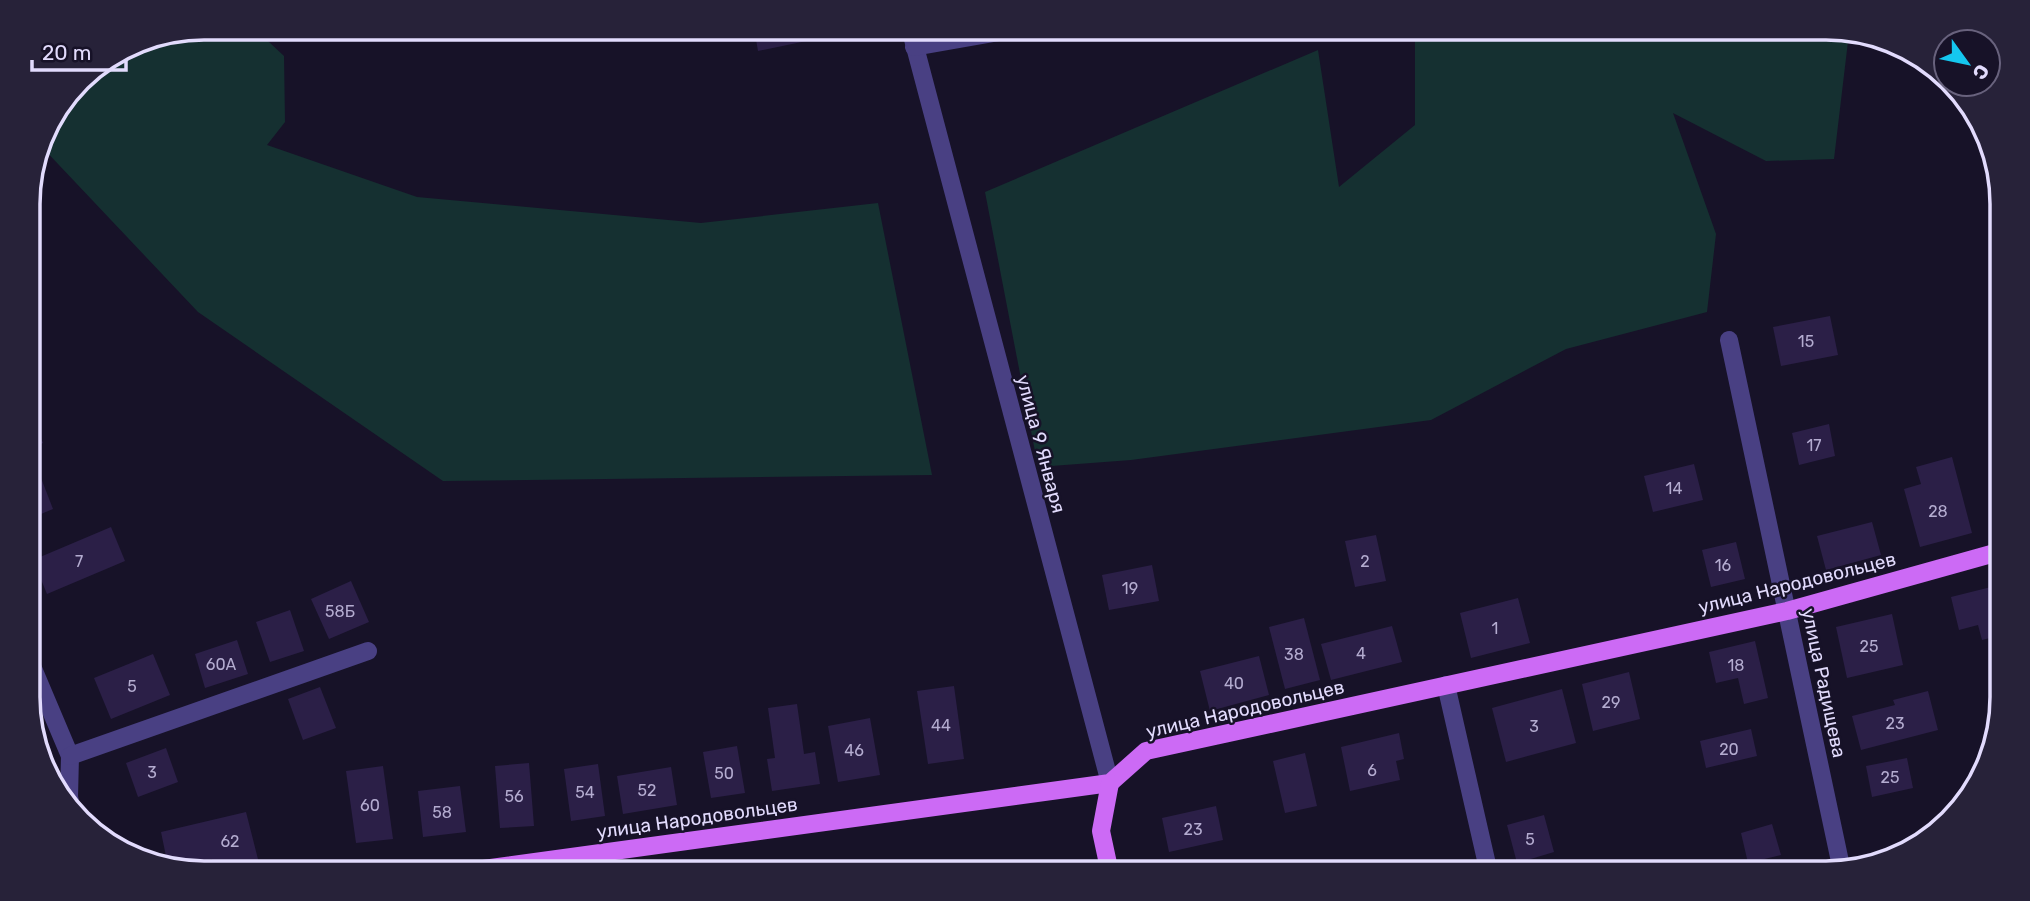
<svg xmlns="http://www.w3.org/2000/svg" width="2030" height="901" font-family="Rubik,sans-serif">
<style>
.green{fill:#153031}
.building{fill:#2b1f47}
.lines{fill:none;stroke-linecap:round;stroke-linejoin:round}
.minor{stroke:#494083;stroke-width:18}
.major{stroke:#cc6af5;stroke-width:18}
.labels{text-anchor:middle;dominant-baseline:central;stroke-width:5;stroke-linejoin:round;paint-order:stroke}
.number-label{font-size:16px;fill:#b4acd0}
.street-label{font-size:19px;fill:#e2dbfd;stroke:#171228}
.rim{fill:none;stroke:#e2dbfd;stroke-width:3.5}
</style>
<rect width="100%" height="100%" fill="#171228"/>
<g class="green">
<path d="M 204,28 L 254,28 L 284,56 L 285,122 L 267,145 L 417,197 L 701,223 L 878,203 L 932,475 L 443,481 L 198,312 L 41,146 L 46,127 L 88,72 L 137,41 Z"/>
<path d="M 1415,28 L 1826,28 L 1849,33 L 1834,159 L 1766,161 L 1673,113 L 1716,234 L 1707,312 L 1566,349 L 1431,420 L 1131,460 L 1038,467 L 985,192 L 1318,50 L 1339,187 L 1415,125 Z"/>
</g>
<g class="building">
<path d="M 754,28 L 813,28 L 816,39 L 758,51 Z"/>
<path d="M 1991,161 L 1992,161 L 2000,181 L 1995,182 Z"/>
<path d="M 1830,316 L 1838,355 L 1781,366 L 1773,327 Z"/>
<path d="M 31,415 L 43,443 L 29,449 L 29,416 Z"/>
<path d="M 1829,424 L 1835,456 L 1799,465 L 1792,433 Z"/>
<path d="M 1952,457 L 1972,533 L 1920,547 L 1904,489 L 1921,484 L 1916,467 Z"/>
<path d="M 1694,464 L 1703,500 L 1653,512 L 1644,476 Z"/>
<path d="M 41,478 L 53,509 L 29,519 L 29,482 Z"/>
<path d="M 1872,522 L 1881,555 L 1826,570 L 1817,536 Z"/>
<path d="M 111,527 L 125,561 L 47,594 L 33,560 Z"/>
<path d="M 1376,535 L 1386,581 L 1355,587 L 1345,541 Z"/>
<path d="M 1736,542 L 1745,579 L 1711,587 L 1702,550 Z"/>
<path d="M 1152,565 L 1159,601 L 1109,610 L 1102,575 Z"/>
<path d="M 351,581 L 369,622 L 329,639 L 311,599 Z"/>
<path d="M 1995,586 L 2002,612 L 2002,635 L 1982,640 L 1978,625 L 1959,630 L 1951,597 Z"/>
<path d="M 1518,598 L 1530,643 L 1471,658 L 1460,613 Z"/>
<path d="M 290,610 L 304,651 L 270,662 L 256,622 Z"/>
<path d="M 1892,614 L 1903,665 L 1847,678 L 1836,627 Z"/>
<path d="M 1304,618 L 1320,680 L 1285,689 L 1269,627 Z"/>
<path d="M 1392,626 L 1402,662 L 1331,680 L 1321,644 Z"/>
<path d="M 237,640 L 248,674 L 205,688 L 195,654 Z"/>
<path d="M 1755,641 L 1768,698 L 1744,704 L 1738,678 L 1716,683 L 1709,652 Z"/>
<path d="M 153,654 L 170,695 L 111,719 L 94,678 Z"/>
<path d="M 1259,656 L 1269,695 L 1210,711 L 1200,671 Z"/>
<path d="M 1629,672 L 1640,719 L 1593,731 L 1582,684 Z"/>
<path d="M 954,686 L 964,759 L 928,764 L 917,691 Z"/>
<path d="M 320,687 L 336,728 L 303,740 L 288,699 Z"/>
<path d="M 1562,689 L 1576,743 L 1506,762 L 1492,708 Z"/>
<path d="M 1928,691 L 1938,730 L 1861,750 L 1852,716 L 1895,705 L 1893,700 Z"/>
<path d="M 797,704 L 804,754 L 815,752 L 820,784 L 772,791 L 767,759 L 775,758 L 768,708 Z"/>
<path d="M 870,718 L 880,775 L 838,782 L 828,726 Z"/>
<path d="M 1751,729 L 1757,756 L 1706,768 L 1700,741 Z"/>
<path d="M 1399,733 L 1404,759 L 1396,761 L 1400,780 L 1350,791 L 1341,747 Z"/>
<path d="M 737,746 L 745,793 L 711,798 L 703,752 Z"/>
<path d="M 166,748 L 178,782 L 138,797 L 126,763 Z"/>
<path d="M 1305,753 L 1317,806 L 1285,813 L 1273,761 Z"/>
<path d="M 1907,758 L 1913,788 L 1872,797 L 1866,766 Z"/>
<path d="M 529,763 L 534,826 L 500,828 L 495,766 Z"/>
<path d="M 598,764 L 605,816 L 571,821 L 564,769 Z"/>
<path d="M 383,766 L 393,839 L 356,843 L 346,771 Z"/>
<path d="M 671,767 L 677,805 L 623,814 L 617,776 Z"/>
<path d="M 460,786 L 466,832 L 423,837 L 418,791 Z"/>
<path d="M 1216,806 L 1223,840 L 1169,852 L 1162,818 Z"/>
<path d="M 246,812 L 260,867 L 236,873 L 215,873 L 212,859 L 176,867 L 168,866 L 161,832 Z"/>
<path d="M 1544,815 L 1554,852 L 1517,863 L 1507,825 Z"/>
<path d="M 1772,824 L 1781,855 L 1748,863 L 1741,833 Z"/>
<path d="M 1557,862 L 1560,873 L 1522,873 L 1522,872 Z"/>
</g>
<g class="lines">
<g class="minor">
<path d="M 910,28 L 1110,783"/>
<path d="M 914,47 L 1021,28"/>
<path d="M 1729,340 L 1842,871"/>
<path d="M 29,659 L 70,756 L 69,797 L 72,810"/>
<path d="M 1446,685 L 1489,873"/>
<path d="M 70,756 L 368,651"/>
</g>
<g class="major">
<path d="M 454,873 L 1110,783 L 1146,751 L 1787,611 L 2002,551"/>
<path d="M 1110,873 L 1101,831 L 1110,783"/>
</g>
</g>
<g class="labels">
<g class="number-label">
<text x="1806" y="341">15</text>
<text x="1814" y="445">17</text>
<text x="1674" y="488">14</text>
<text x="1938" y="511">28</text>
<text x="79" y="561">7</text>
<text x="1365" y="561">2</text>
<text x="1723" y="565">16</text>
<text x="1130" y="588">19</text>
<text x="340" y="611">58Б</text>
<text x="1495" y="628">1</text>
<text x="1869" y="646">25</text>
<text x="1361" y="653">4</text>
<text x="1294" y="654">38</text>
<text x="221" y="664">60А</text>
<text x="1736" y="665">18</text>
<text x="1234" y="683">40</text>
<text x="132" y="686">5</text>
<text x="1611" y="702">29</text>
<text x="1895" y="723">23</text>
<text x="941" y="725">44</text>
<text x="1534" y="726">3</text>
<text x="1729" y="749">20</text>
<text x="854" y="750">46</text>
<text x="1372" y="770">6</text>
<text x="152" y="772">3</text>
<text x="724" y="773">50</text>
<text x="1890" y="777">25</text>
<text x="647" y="790">52</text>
<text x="585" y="792">54</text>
<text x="514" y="796">56</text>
<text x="370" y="805">60</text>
<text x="442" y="812">58</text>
<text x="1193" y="829">23</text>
<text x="1530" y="839">5</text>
<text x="230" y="841">62</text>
</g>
<g class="street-label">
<text transform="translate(1041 444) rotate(75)">улица 9 Января</text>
<text transform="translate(1797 583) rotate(-14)">улица Народовольцев</text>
<text transform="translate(1824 683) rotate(78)">улица Радищева</text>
<text transform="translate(1245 709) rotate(-13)">улица Народовольцев</text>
<text transform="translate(697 818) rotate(-8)">улица Народовольцев</text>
</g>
</g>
<path d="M0 0H2030V901H0ZM204 40H1826A164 164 0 0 1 1990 204V697A164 164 0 0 1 1826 861H204A164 164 0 0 1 40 697V204A164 164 0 0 1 204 40Z" fill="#272239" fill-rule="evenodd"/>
<path class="rim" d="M204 40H1826A164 164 0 0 1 1990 204V697A164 164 0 0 1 1826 861H204A164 164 0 0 1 40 697V204A164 164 0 0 1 204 40Z"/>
<g transform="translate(1967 63) rotate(123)"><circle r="33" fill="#171228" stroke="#68627d" stroke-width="2"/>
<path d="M0-5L12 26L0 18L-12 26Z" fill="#15c7ef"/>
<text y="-10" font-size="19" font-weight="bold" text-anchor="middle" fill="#e2dbfd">С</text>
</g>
<path d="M32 60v10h94v-10" fill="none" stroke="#e2dbfd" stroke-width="3.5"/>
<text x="42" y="60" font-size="21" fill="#e2dbfd" stroke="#171228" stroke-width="5" paint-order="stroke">20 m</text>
</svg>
